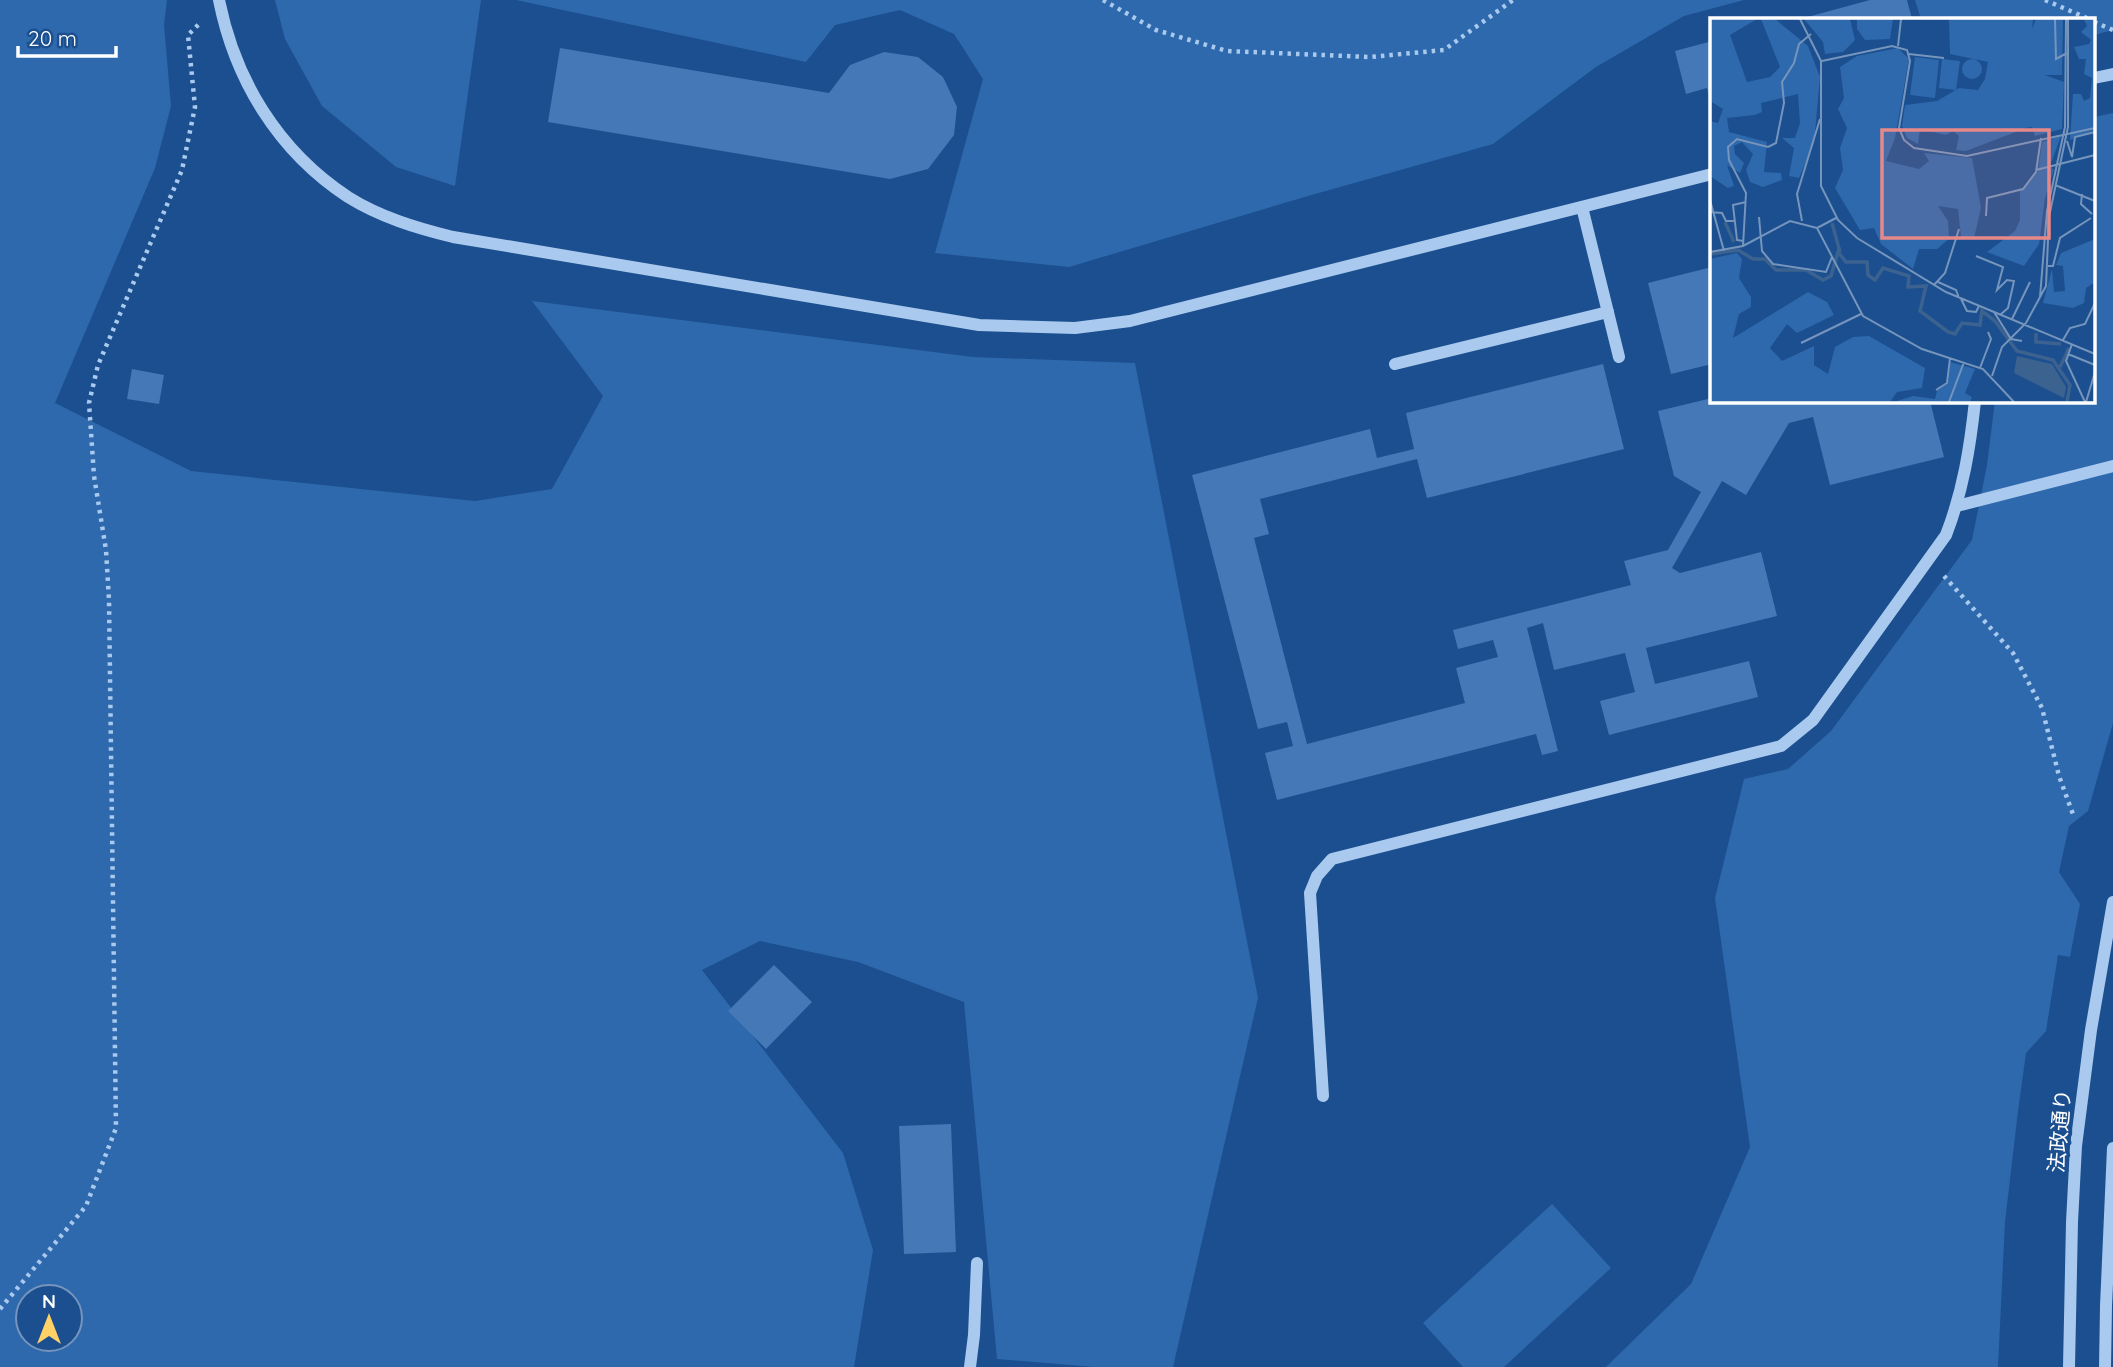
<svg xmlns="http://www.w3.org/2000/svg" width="2113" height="1367" font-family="Quicksand,'Noto Sans JP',sans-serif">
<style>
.green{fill:#2e69ad;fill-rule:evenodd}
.building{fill:#4478b7}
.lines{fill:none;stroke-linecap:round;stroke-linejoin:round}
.path{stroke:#a9c9ee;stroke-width:4.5;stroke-dasharray:3.5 5;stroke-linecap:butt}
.minor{stroke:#a9c9ee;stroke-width:12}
.labels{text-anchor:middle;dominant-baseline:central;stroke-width:7;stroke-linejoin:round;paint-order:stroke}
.street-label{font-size:21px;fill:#fff;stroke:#1b4f8f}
.inset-river{fill:none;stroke:#3c6290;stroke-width:3.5}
.inset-road{fill:none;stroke:#7695bc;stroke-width:2}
.view{fill:#e88989;fill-opacity:0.15;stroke:#e88989;stroke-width:3.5}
.inset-edge{fill:none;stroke:#fff;stroke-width:3.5}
</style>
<rect width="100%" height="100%" fill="#1b4f8f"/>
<g class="green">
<path d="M 0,0 L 167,0 L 164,25 L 171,106 L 155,168 L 55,403 L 191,471 L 475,501 L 552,489 L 603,396 L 532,301 L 973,357 L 1135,363 L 1258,998 L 1173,1367 L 1094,1367 L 997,1359 L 964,1002 L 858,962 L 760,941 L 702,970 L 843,1153 L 873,1250 L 854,1367 L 0,1367 ZM 28,1297 L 70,1297 L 70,1339 L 28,1339 Z"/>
<path d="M 275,0 L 481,0 L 455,186 L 396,167 L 322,106 L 285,39 Z"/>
<path d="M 516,0 L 1744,0 L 1684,16 L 1596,67 L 1493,144 L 1308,196 L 1069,267 L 935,253 L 983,79 L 954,34 L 900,10 L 835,25 L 806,62 Z"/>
<path d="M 1915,0 L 2113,0 L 2113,30 L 2094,35 L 2094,19 L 1921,19 Z"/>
<path d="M 2113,113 L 2113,723 L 2088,811 L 2069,826 L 2059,872 L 2080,904 L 2070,957 L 2058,955 L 2046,1031 L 2026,1053 L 2018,1111 L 2005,1222 L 1998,1367 L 1606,1367 L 1691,1284 L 1750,1147 L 1715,898 L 1744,779 L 1788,769 L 1831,731 L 1972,540 L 1987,465 L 1995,401 L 2094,401 L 2094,117 Z"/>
<path d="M 1552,1204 L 1611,1268 L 1504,1367 L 1463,1367 L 1423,1323 Z"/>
</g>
<g class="building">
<path d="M 1870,0 L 1907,0 L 1912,19 L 1800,19 Z"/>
<path d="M 1712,41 L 1712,104 L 1711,104 L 1707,88 L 1686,94 L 1675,51 Z"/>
<path d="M 560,48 L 829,93 L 850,65 L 884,52 L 918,57 L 943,77 L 957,107 L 954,135 L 928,169 L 890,179 L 548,122 Z"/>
<path d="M 1712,267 L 1712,364 L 1671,374 L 1648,283 Z"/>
<path d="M 1603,364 L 1624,449 L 1427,498 L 1417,459 L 1260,499 L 1269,534 L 1254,538 L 1307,744 L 1465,703 L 1456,668 L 1498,657 L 1493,640 L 1458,649 L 1453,630 L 1631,585 L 1624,561 L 1668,550 L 1701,492 L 1674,476 L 1658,411 L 1712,398 L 1712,401 L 1930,401 L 1944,457 L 1830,485 L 1813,417 L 1789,423 L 1746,495 L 1722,481 L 1672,568 L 1680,573 L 1761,552 L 1777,616 L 1646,648 L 1655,684 L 1749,661 L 1758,697 L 1609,735 L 1600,701 L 1635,692 L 1625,653 L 1554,670 L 1543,623 L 1527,628 L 1558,751 L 1542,755 L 1536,734 L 1277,800 L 1265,753 L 1293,746 L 1287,722 L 1258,729 L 1192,475 L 1370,429 L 1377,458 L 1414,449 L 1406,413 Z"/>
<path d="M 132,369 L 164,375 L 159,404 L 127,399 Z"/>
<path d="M 774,965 L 812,1002 L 766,1049 L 728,1011 Z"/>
<path d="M 951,1124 L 956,1252 L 904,1254 L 899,1126 Z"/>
</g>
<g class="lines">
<g class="path">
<path d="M 1103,0 L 1156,30 L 1227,51 L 1370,57 L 1444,50 L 1513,0"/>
<path d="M 2045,0 L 2089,19"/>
<path d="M 2094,22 L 2113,30"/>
<path d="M 1944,576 L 2013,653 L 2042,708 L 2059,776 L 2074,817"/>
<path d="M 0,1309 L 86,1206 L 116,1128 L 109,600 L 106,550 L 94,476 L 89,403 L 98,365 L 182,170 L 195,107 L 188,35 L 201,22"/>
</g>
<g class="minor">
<path d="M 219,0 C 235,80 278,151 348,197 C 380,217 416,228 453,237 L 979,325 L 1075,328 L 1130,321 L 1712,174"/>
<path d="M 2094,78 L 2113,74"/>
<path d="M 1582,207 L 1619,357"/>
<path d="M 1395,364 L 1608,312"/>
<path d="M 1957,506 L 2113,466"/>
<path d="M 1323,1096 L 1310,893 L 1317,876 L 1332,859 L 1781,746 L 1813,720 L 1946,535 C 1963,491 1970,448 1975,401"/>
<path d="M 970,1367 L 974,1335 L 977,1263"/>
<path d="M 2069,1367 L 2072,1222 L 2076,1146 L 2091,1030 L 2113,902"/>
<path d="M 2105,1367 L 2106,1306 L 2113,1148"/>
</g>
</g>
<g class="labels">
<g class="street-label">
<text transform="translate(2059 1131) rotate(-85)">法政通り</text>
</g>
</g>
<g transform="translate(1710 18)">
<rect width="385" height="385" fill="#1b4f8f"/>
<path d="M 0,1 L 47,1 L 20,17 L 37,64 L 60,59 L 70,49 L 51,1 L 65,1 L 98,28 L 110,59 L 104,125 L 89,160 L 79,158 L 84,130 L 72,120 L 85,120 L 90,105 L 88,76 L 51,85 L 52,94 L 45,97 L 17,100 L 19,114 L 57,124 L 54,154 L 71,155 L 72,162 L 53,169 L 40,164 L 36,152 L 43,136 L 32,124 L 24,128 L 25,136 L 34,145 L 30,155 L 17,147 L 24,168 L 18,170 L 0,158 L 0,103 L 8,105 L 13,91 L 0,83 ZM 94,1 L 140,1 L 145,22 L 133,34 L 115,36 L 113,24 ZM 147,1 L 183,1 L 180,21 L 155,22 L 147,11 ZM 239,1 L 323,1 L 322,11 L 326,1 L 353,1 L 352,57 L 335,57 L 354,64 L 352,111 L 325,118 L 322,109 L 316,110 L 256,133 L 246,132 L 249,118 L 243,113 L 236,117 L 210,111 L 208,126 L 197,120 L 192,108 L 195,87 L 227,83 L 249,70 L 268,72 L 275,61 L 278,44 L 240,36 ZM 374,1 L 385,1 L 385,112 L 360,122 L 363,76 L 371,76 L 374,83 L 380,80 L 382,60 L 374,56 L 376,41 L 369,41 L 364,29 L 379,26 L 381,22 L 371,14 L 377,8 ZM 188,30 L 199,41 L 185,120 L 176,143 L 209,151 L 219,143 L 214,135 L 262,140 L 271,190 L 264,220 L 251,219 L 248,191 L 228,188 L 238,203 L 239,221 L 227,231 L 209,231 L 203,251 L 171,226 L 164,210 L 150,212 L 125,170 L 133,152 L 130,130 L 137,110 L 128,91 L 134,80 L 130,49 L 147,38 ZM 205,39 L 229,42 L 225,80 L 200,77 ZM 232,41 L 250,43 L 246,72 L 229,70 ZM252 51a10 10 0 1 1 20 0a10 10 0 1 1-20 0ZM 351,118 L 340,148 L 344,152 L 335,180 L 329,226 L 314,248 L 277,234 L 305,213 L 310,202 L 310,173 L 328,154 L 332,124 ZM 385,221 L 385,264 L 376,270 L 374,285 L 363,290 L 333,285 L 342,251 L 344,274 L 355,273 L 353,248 L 346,247 L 351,235 ZM 27,235 L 32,241 L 29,260 L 41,279 L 41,289 L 29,296 L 23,320 L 98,274 L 117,284 L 124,297 L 87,315 L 77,306 L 60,330 L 72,343 L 104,328 L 104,347 L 118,356 L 125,329 L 143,319 L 159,318 L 215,350 L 212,370 L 187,374 L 180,384 L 0,384 L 0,241 ZM 240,344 L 265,351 L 255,375 L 262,379 L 260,384 L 184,384 L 203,378 L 225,381 L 228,369 L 238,366 Z" fill="#2e69ad"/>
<path d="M 307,338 L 342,346 L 356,369 L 354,380 L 304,355 Z" fill="#3c6290"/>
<path class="inset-river" d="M 15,204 L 24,224M 122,205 L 130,234M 0,236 L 28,232 L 43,241 L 55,241 L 66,252 L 96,252 L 113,262 L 121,258 L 128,234 L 136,244 L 157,244 L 158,257 L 165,262 L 173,250 L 199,258 L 198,269 L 216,268 L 210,293 L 238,314 L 245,316 L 252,305 L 270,307 L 272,293 L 285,303 L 307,333 L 343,342 L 360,367 L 357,384M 326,315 L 326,324 L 351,326M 350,349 L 359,330"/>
<path class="inset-road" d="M 90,1 L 111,43 L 111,168 L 128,202 L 147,220 L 236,274 L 385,336M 345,1 L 346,41 L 357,35M 188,28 L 191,1M 199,36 L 234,40M 112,43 L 182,28 L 197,32 L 200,43 L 189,110 L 194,122 L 204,130 L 257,138 L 385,110M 357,123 L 362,139 L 365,119 L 385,114M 326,152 L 385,137M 345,167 L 385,183M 372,176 L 371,186 L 382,196M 0,182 L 14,233M 0,194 L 12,195 L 16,203 L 25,203M 276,198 L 277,180 L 313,171 L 326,154 L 331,120M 49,199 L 52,233 L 63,246 L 116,254 L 122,239M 126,200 L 107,210 L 153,298 L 212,331 L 273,351 L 304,384M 92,203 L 87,176 L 110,101M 33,223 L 27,222 L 23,187 L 36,184M 33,228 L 36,175 L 19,142 L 18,129 L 27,121 L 58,129 L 66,125 L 74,85 L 72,64 L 84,45 L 89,26 L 101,16M 0,234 L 33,228 L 80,203 L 107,210M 266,238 L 293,249 L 287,272 L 297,262 L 304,263 L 298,290 L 290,297M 338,248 L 343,248 L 350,220 L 381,200M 228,264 L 246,272 L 249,280M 224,267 L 235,255 L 249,211M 330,279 L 337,193 L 355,109 L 356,1M 251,281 L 257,293 L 266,294 L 269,288M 284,294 L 301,321 L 312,323M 302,301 L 320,264M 353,322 L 360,310 L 375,306 L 385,285M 91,325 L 151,296M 362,326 L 356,343 L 375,384M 358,336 L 385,347M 270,350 L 281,321 L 278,314M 282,358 L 292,329 L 316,305 L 336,268 L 339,199 L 358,109 L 358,1M 226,372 L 237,365 L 240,340M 239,384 L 254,344M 376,384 L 385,354"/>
<path class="view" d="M 172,112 L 339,112 L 339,220 L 172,220 Z"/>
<rect width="385" height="385" class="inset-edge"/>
</g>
<g transform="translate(49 1318)"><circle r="33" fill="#1b4f8f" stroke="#7695bc" stroke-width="2"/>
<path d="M0-5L12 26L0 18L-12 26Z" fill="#ffd166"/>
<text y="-10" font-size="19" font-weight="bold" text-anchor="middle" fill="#ffffff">N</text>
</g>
<path d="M18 46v10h98v-10" fill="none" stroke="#ffffff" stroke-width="3.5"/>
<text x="28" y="46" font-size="21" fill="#ffffff" stroke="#1b4f8f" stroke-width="5" paint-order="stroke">20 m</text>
</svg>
